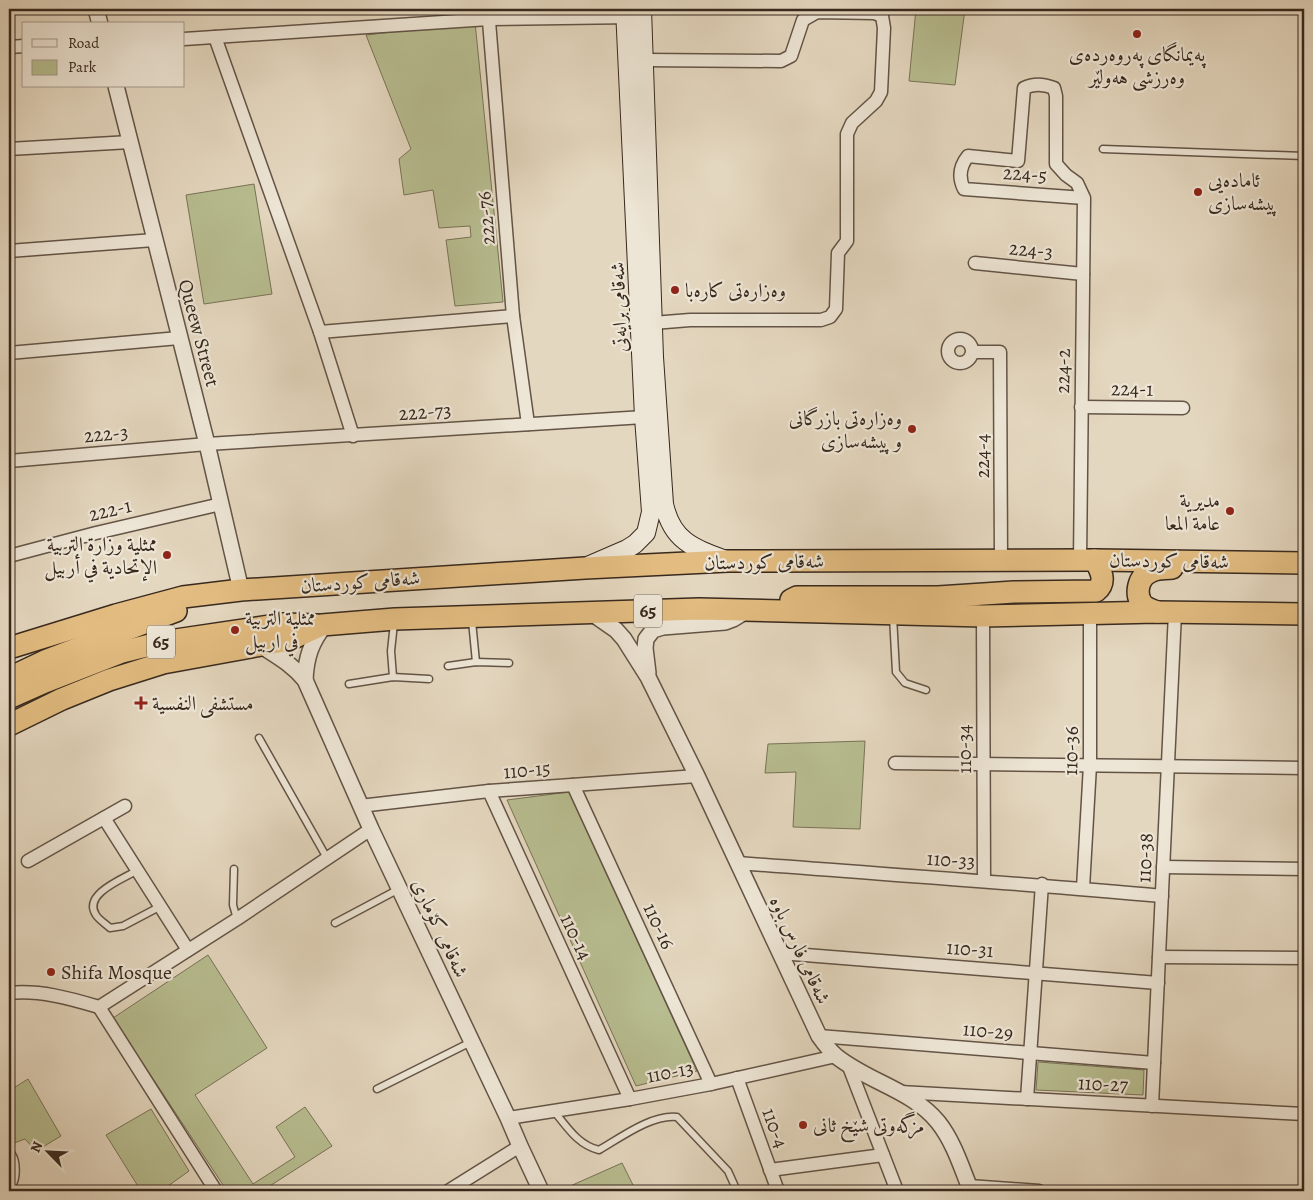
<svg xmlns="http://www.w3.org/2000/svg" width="1313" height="1200" font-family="Alegreya,Amiri,serif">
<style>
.green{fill:#b7bd90;stroke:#787357}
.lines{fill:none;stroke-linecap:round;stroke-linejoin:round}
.service-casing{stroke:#635446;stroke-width:9}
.minor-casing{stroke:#635446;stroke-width:15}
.tertiary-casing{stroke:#635446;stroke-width:18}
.secondary-casing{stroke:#38291e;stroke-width:20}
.trunk-casing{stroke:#38291e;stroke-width:24}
.service{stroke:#ede5d5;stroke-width:6}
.minor{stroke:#ede5d5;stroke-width:12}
.tertiary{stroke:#ede5d5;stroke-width:15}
.secondary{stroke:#ede5d5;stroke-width:18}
.trunk{stroke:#e2bc80;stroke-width:21}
.poi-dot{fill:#8f2418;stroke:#ede5d5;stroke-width:2}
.labels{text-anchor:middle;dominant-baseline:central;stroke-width:4.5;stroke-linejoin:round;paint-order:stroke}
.shield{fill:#ede5d5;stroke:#6e6155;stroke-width:1}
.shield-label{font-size:19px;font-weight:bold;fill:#38291e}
.poi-label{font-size:20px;fill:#38291e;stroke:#ede5d5;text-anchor:start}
.street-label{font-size:20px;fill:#38291e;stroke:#ede5d5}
</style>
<rect width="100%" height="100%" fill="#e4d7bf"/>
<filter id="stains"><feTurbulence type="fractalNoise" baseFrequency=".004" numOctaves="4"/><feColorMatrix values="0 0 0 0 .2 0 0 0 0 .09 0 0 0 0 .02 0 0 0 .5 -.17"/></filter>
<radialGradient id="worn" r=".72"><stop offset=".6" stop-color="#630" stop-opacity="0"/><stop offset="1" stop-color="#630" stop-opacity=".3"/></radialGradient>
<g class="green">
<path d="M 916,9 L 965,9 L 955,85 L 909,81 Z"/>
<path d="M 475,22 L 503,302 L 455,306 L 446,240 L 471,237 L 470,226 L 439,228 L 433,190 L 404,195 L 399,159 L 411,149 L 366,35 Z"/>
<path d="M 254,184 L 272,294 L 204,304 L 186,195 Z"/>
<path d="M 865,741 L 860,829 L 793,827 L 796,772 L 765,773 L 768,744 Z"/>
<path d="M 569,792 L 697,1071 L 636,1086 L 507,800 Z"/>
<path d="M 208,955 L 267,1048 L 195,1095 L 253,1184 L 295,1157 L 276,1127 L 305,1107 L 332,1146 L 262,1191 L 227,1191 L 113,1018 Z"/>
<path d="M 1038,1062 L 1144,1070 L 1143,1095 L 1036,1090 Z"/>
<path d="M 28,1079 L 61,1136 L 36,1151 L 25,1139 L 9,1145 L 9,1091 Z"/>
<path d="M 151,1109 L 189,1171 L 161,1191 L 141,1191 L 106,1135 Z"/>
<path d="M 622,1163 L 635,1189 L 630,1191 L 559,1191 Z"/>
</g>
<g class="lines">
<g class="service-casing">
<g id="service">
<path d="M 1103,149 L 1304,156"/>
<path d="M 893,616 L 896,672 L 905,683 L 926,690"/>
<path d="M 472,621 L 476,662"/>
<path d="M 448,666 L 476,662 L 509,663"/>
<path d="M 393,677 L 391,651 L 394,623"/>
<path d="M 349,684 L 393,677 L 429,679"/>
<path d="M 259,738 L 327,858"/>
<path d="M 234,869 L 233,905 L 237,919"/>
<path d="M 138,870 C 123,879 82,894 96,915 C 99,920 106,924 110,928 L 123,926 L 161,906"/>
<path d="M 335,923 L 399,889"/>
<path d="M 377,1089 L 471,1042"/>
<path d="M 554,1111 C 567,1127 578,1145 599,1150 C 620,1138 652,1114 677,1117 L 728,1171 L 737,1191"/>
</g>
</g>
<g class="minor-casing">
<g id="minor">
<path d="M 488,9 L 513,316 L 528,424"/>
<path d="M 215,37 L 320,332 L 353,436"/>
<path d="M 184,39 L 489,19 L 633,17"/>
<path d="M 9,47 L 24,46"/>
<path d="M 644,60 L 781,61 L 791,56 L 803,20 L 817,12 L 874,13 L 882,16 L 884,28 L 881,92 L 876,101 L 852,123 L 847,134 L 847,241 L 838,253 L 836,309 L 830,317 L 821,320 L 690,320 L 653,323"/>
<path d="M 9,149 L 130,142"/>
<path d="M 9,251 L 154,240"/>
<path d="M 975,263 L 1083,274"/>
<path d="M 320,332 L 513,316"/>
<circle cx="960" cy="351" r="12"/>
<path d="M 973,352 L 1000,352 L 1001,560"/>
<path d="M 9,353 L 179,338"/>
<path d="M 1081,407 L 1183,408"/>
<path d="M 9,461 L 207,444 L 644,417"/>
<path d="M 9,556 L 96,533 L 221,504"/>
<path d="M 1080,561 L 1084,198 L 1077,183 L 1066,175 L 1056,164 L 1056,96 L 1054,88 C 1044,84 1034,83 1024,88 L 1018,161 L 968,156 C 960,166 958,177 964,189 L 1084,198"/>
<path d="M 983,616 L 984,881"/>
<path d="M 895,763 L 1304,768"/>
<path d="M 573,785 L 711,1084"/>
<path d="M 489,791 L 630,1099"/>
<path d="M 360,806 L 489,791 L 697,776"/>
<path d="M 104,818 L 188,950"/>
<path d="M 28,861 L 125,806"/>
<path d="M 738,863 C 879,874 1020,883 1162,896"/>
<path d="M 1163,867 L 1304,869"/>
<path d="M 1083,888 L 1090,765 L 1090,615"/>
<path d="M 780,953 L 1158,983"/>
<path d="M 1159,957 L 1304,958"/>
<path d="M 9,993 C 40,990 69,998 99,1007 L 237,919 L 371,829"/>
<path d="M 99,1007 L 216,1191"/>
<path d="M 819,1036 L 1154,1063"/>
<path d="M 848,1064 L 897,1191"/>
<path d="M 737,1078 L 778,1191"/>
<path d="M 900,1092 L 1304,1114"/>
<path d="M 1027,1099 L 1042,884"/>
<path d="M 1152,1106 L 1175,613"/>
<path d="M 508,1118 L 630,1099 L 711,1084 L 836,1056"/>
<path d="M 9,1155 C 14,1162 14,1178 9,1185"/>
<path d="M 770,1170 L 883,1155"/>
<path d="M 969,1186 L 1039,1191"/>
<path d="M 448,1191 L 520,1146"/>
</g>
</g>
<g class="tertiary-casing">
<g id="tertiary">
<path d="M 96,9 L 100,24"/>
<path d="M 116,86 L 207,444 L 241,590"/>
<path d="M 593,614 L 616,630 L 624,639 L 648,677 L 697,776 L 819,1036 C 824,1043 829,1050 836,1056 C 868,1082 912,1090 938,1122 C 954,1142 962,1169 971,1191"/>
<path d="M 260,645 C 277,656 292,664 305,680 L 371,829 L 508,1118 L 520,1146 L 541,1191"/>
<path d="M 648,673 L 645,648 L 646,639 L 653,630 L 663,627 L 725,622 L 733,619 L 746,611"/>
<path d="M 305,680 C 306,658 311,642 325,625"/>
</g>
</g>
<g class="secondary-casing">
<g id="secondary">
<path d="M 642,9 L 654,357 L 664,504 C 672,541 693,548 726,560"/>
<path d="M 590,565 L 627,549 L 635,544 L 646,533 L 651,512 L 644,417 L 625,9"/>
</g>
</g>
<g class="trunk-casing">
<g id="trunk">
<path d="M 791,600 L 797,597 L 938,597 L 1014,592 L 1096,591 C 1107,582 1101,571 1095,560"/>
<path d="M 1157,612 C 1152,610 1147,609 1143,605 C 1134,594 1138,576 1152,571 C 1158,568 1165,569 1172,568"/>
<path d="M 9,648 L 116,615 L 183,597 L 241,590 L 585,568 L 728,561 L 1095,560 L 1304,563"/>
<path d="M 9,678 L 47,660 L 176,611"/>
<path d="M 9,698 L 45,682 L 122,652 L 162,642 L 283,624 L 317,625"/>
<path d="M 9,725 L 62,699 L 109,680 L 163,663 L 289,640 L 322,625 L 395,619 L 699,609 L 983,616 L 1157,612 L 1304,614"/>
</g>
</g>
<use href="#service" class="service"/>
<use href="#minor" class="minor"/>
<use href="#tertiary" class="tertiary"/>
<use href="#secondary" class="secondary"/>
<use href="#trunk" class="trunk"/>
</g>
<g class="poi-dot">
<circle cx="1137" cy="34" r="5"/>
<circle cx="1198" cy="192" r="5"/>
<circle cx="675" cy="290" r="5"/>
<circle cx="912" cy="429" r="5"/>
<circle cx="1230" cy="511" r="5"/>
<circle cx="167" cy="555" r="5"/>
<circle cx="235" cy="630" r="5"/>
<path d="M138.5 695.5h5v5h5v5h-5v5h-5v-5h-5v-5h5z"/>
<circle cx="51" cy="972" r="5"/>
<circle cx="803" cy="1125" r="5"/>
</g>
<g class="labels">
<g class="shield">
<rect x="634" y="594.5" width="28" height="33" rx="4"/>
<rect x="147" y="625.5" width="28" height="33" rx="4"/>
</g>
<g class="shield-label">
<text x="648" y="611">65</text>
<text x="161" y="642">65</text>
</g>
<g class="poi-label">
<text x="1137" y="54" text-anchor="middle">پەیمانگای پەروەردەی<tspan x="1137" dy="23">وەرزشی هەولێر</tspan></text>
<text x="1208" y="180">ئامادەیی<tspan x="1208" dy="23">پیشەسازی</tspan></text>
<text x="685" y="290">وەزارەتی کارەبا</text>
<text x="902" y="418" text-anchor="end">وەزارەتی بازرگانی<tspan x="902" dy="23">و پیشەسازی</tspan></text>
<text x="1220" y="500" text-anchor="end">مدیریة<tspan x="1220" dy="23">عامة المعا</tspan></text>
<text x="157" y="544" text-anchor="end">ممثلية وزارة التربية<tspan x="157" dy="23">الإتحادية في أربيل</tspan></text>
<text x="245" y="618">ممثلية التربية<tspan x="245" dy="23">في اربيل</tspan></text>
<text x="152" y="703">مستشفى النفسية</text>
<text x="61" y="972">Shifa Mosque</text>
<text x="813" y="1125">مزگەوتی شێخ ثانی</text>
</g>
<g class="street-label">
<text transform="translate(1025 174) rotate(4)">224-5</text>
<text transform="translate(486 218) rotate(-95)">222-76</text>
<text transform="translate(1031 250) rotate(6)">224-3</text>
<text transform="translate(619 307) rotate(-92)">شەقامی برایەتی</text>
<text transform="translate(199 333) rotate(75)">Queew Street</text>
<text transform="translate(1063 371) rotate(-89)">224-2</text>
<text transform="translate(1132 389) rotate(1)">224-1</text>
<text transform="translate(425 412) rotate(-4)">222-73</text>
<text transform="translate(106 434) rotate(-5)">222-3</text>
<text transform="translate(982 456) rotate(-90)">224-4</text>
<text transform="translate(110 510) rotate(-13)">222-1</text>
<text transform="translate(1169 561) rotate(1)">شەقامی کوردستان</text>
<text transform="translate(764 562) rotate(-1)">شەقامی کوردستان</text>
<text transform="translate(360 582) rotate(-4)">شەقامی کوردستان</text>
<text transform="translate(964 749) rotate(-90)">110-34</text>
<text transform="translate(1071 751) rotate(-89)">110-36</text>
<text transform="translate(527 770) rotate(-5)">110-15</text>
<text transform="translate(1145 858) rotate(-87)">110-38</text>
<text transform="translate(951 860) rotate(4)">110-33</text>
<text transform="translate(659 926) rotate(65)">110-16</text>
<text transform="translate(440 928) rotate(65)">شەقامی کۆماری</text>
<text transform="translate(576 937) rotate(65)">110-14</text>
<text transform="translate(970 949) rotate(4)">110-31</text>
<text transform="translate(800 950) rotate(65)">شەقامی فارس باوە</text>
<text transform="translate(988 1031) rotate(5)">110-29</text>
<text transform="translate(670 1072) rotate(-11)">110-13</text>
<text transform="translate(1103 1084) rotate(3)">110-27</text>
<text transform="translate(775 1128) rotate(70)">110-4</text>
</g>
</g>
<rect width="1313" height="1200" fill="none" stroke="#e4d7bf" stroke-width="30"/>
<rect x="10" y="10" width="1293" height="1180" fill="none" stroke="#38291e" stroke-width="2.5"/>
<rect x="15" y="15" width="1283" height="1170" fill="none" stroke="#38291e"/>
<rect x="22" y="22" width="162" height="65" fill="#ede5d5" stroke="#a59a8c"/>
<rect x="32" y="39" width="25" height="8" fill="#ede5d5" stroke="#a59a8c"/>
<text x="68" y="48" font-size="15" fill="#38291e">Road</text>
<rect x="32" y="60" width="25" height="15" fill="#b7bd90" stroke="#a59a8c"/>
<text x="68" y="72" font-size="15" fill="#38291e">Park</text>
<g transform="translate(48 1152) rotate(294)" stroke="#ede5d5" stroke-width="4" paint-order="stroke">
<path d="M0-4L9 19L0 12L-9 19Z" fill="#38291e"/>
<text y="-8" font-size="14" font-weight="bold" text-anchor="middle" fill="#38291e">N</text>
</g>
<rect width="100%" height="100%" filter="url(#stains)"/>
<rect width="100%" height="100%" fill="url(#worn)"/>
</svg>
